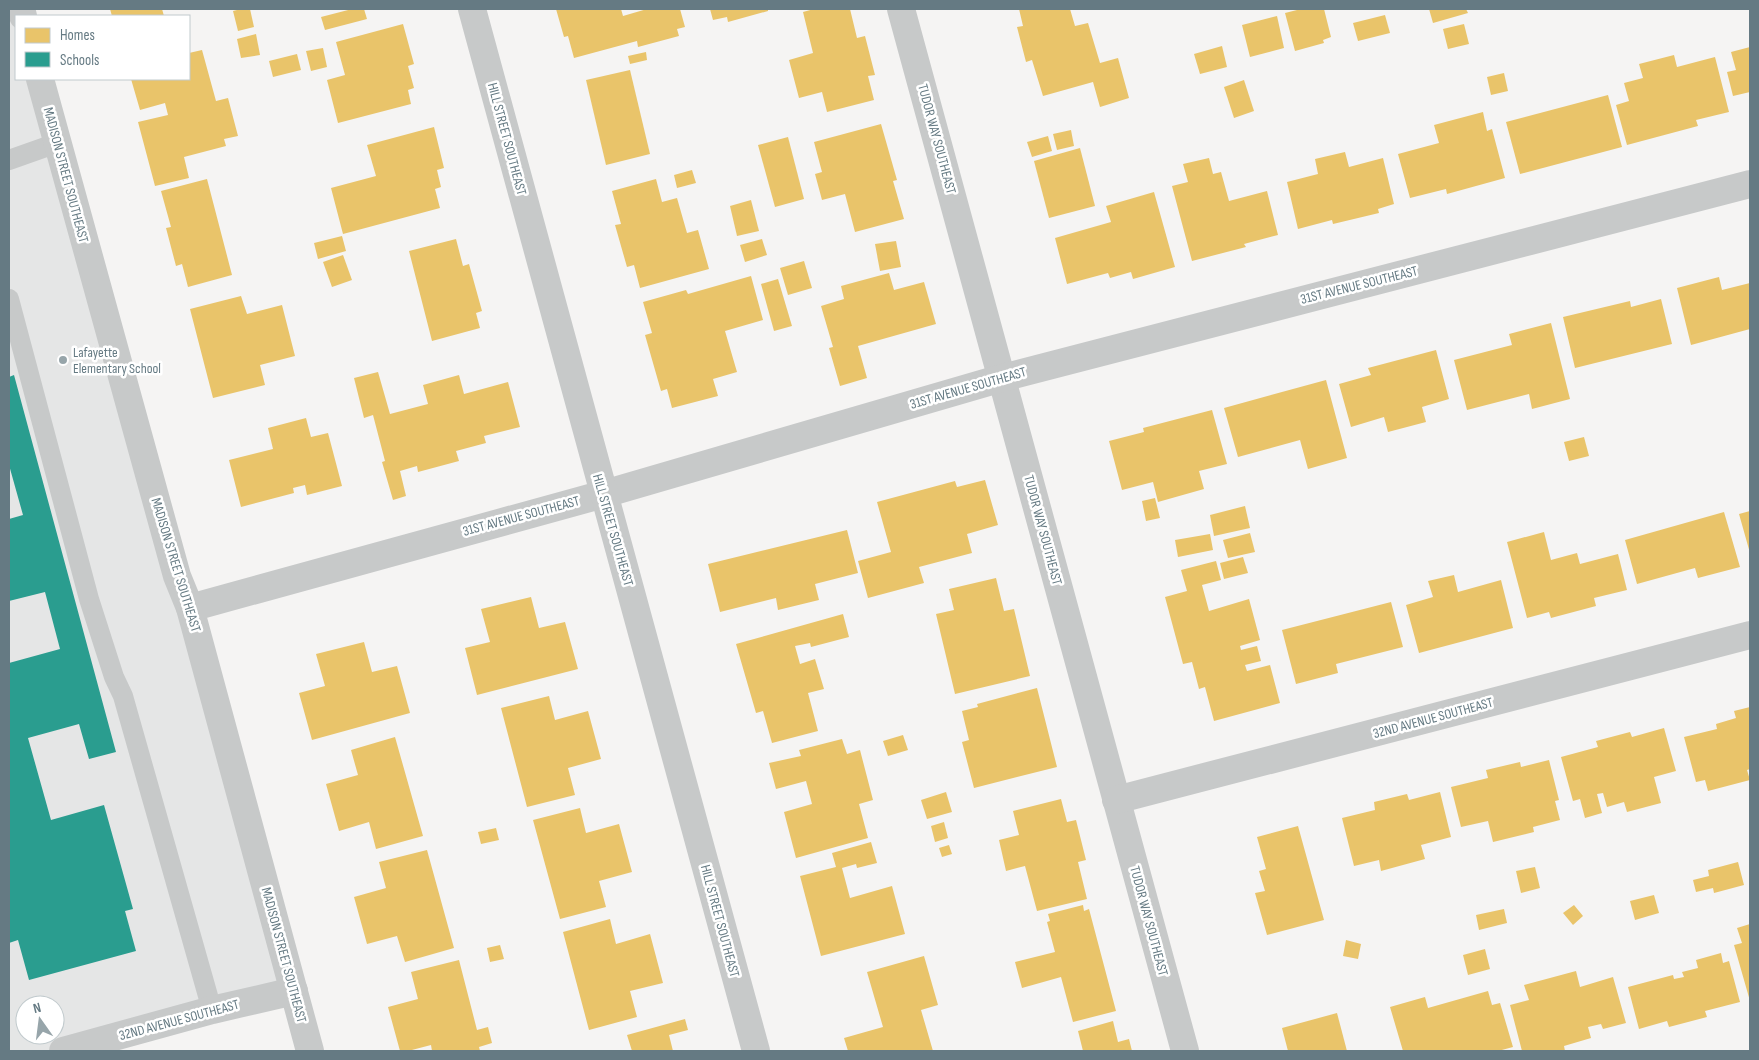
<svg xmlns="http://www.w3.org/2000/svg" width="1759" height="1060" font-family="'Sofia Sans Condensed',sans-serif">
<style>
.built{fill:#e5e6e6;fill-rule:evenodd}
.homes{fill:#e9c46a}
.schools{fill:#2a9d8f}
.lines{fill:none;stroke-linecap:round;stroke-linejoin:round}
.service{stroke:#c7c9c9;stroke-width:20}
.minor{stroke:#c7c9c9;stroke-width:28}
.tertiary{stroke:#c7c9c9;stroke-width:28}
.poi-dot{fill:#97a5aa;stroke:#fff;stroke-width:2}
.labels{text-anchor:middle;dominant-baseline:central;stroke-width:5;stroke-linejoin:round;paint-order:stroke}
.street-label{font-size:14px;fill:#657a83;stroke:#fff}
.poi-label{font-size:14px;fill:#657a83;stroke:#fff;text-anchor:start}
</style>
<rect width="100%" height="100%" fill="#f5f4f3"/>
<path class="built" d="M 9,9 L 16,16 L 16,79 L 40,79 L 294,991 L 63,1051 L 9,1051 ZM 25,1005 L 55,1005 L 55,1035 L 25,1035 Z"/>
<g class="homes">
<path d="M 110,9 L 162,9 L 164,16 L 112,16 Z"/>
<path d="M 241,9 L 250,9 L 254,27 L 238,31 L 233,11 Z"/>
<path d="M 352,9 L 364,9 L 367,19 L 325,30 L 321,17 Z"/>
<path d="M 556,9 L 621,9 L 623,16 L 647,9 L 680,9 L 685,27 L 677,29 L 679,36 L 638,47 L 637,41 L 574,58 L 568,36 L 564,37 Z"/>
<path d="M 710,9 L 768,9 L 768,11 L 728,22 L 727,17 L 713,20 Z"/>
<path d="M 814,9 L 850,9 L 857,38 L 865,36 L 875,75 L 868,76 L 874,100 L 827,112 L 822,92 L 799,98 L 789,60 L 813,53 L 803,12 Z"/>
<path d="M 1019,9 L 1070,9 L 1075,26 L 1088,23 L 1100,63 L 1118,58 L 1129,98 L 1100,107 L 1093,82 L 1043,96 L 1032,60 L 1026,62 L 1017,27 L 1023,26 Z"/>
<path d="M 1301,9 L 1324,9 L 1331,37 L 1323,40 L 1324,43 L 1295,51 L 1285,13 Z"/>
<path d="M 1429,9 L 1466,9 L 1468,13 L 1433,23 Z"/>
<path d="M 1385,15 L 1390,33 L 1358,41 L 1353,23 Z"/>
<path d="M 1277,16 L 1284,48 L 1250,57 L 1242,25 Z"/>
<path d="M 403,24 L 414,64 L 408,66 L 414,88 L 408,90 L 411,104 L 338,123 L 327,80 L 345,75 L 336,42 Z"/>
<path d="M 1464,24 L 1469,44 L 1448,49 L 1443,29 Z"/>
<path d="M 256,34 L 260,55 L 241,58 L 237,39 Z"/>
<path d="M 1222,46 L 1227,67 L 1200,74 L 1194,54 Z"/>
<path d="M 1750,47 L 1750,92 L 1733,96 L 1727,72 L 1736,70 L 1731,52 Z"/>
<path d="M 323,48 L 327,67 L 311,71 L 306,51 Z"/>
<path d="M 202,50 L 216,101 L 228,98 L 238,136 L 224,139 L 226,146 L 184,157 L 189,178 L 155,186 L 138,122 L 168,115 L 165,103 L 140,110 L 131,79 L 189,79 L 189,53 Z"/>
<path d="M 646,52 L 647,60 L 630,64 L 628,56 Z"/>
<path d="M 297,54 L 301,70 L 273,77 L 269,61 Z"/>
<path d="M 1674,55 L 1677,67 L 1715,57 L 1729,112 L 1696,120 L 1698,126 L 1627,145 L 1616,105 L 1629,101 L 1624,83 L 1643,78 L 1639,64 Z"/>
<path d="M 630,70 L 650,154 L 606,165 L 586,80 Z"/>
<path d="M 1504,73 L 1508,91 L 1491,95 L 1487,77 Z"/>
<path d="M 1244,80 L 1254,111 L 1234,118 L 1224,87 Z"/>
<path d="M 1608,95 L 1622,147 L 1520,174 L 1506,122 Z"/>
<path d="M 1483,112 L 1487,131 L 1492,129 L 1505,178 L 1447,194 L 1446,189 L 1410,198 L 1398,154 L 1439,143 L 1434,125 Z"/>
<path d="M 881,124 L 897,180 L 893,181 L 904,219 L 855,232 L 845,194 L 822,200 L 815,174 L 822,172 L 814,142 Z"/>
<path d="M 434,127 L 444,168 L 437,170 L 441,187 L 435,189 L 440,208 L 343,234 L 331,188 L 376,176 L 367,145 Z"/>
<path d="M 1071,130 L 1074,146 L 1057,150 L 1053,134 Z"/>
<path d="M 1048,136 L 1052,151 L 1032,157 L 1027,142 Z"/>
<path d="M 788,137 L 804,199 L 775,207 L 758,145 Z"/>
<path d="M 1080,148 L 1095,206 L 1049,218 L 1034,161 Z"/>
<path d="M 1345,152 L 1349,167 L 1383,158 L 1394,204 L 1378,209 L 1379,213 L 1333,224 L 1332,220 L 1298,229 L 1287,182 L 1318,174 L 1315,159 Z"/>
<path d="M 1209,158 L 1213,174 L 1221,172 L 1229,201 L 1267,191 L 1278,235 L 1244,244 L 1246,247 L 1192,261 L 1172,186 L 1188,182 L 1183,164 Z"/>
<path d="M 692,170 L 696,183 L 677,188 L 674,175 Z"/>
<path d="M 207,179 L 232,275 L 188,287 L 182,264 L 176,266 L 166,228 L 171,227 L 161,191 Z"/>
<path d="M 656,179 L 662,202 L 677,198 L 687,233 L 698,230 L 709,269 L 640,288 L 634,265 L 627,267 L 615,225 L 621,224 L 612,191 Z"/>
<path d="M 1154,192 L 1175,267 L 1133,279 L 1131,272 L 1110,278 L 1108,273 L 1067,284 L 1055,238 L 1111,222 L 1106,206 Z"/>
<path d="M 751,200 L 759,231 L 737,236 L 730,206 Z"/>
<path d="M 342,236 L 346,251 L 318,259 L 314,243 Z"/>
<path d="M 456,239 L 463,266 L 469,264 L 482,311 L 476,313 L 480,328 L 432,341 L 409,251 Z"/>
<path d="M 762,239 L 767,255 L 745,262 L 740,245 Z"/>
<path d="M 896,241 L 901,267 L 880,271 L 875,244 Z"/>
<path d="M 343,255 L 352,280 L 332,287 L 323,262 Z"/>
<path d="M 804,261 L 812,288 L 788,295 L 780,268 Z"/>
<path d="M 889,273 L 894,290 L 924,282 L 936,324 L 858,346 L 867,378 L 840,386 L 829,348 L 833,347 L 821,306 L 844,299 L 841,286 Z"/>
<path d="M 751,276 L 763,320 L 725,331 L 737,372 L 713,379 L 718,396 L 672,408 L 667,389 L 661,391 L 645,335 L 652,333 L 643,302 L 686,290 L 688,294 Z"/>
<path d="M 1719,277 L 1722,290 L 1750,283 L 1750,329 L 1691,345 L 1677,288 Z"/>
<path d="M 778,279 L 792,326 L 774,331 L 761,284 Z"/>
<path d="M 241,296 L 247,314 L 282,305 L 295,356 L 260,365 L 265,385 L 213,398 L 190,309 Z"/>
<path d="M 1661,299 L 1672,344 L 1575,368 L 1563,317 L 1630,301 L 1631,307 Z"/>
<path d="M 1551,323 L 1570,399 L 1532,409 L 1529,394 L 1467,410 L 1454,360 L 1512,345 L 1509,334 Z"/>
<path d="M 1436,350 L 1449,399 L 1422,407 L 1426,422 L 1388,432 L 1384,417 L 1351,427 L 1339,384 L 1371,375 L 1368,368 Z"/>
<path d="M 378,372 L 390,414 L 428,404 L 423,385 L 459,375 L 464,394 L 508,382 L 520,427 L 484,436 L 486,443 L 456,451 L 459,461 L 418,472 L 417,466 L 400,471 L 406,496 L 393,500 L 382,462 L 385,461 L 373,415 L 364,418 L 354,378 Z"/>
<path d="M 1326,380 L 1347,458 L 1308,469 L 1300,440 L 1238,457 L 1224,408 Z"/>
<path d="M 1212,410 L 1227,464 L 1199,471 L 1204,489 L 1158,502 L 1153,482 L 1122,490 L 1109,441 L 1144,432 L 1143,428 Z"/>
<path d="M 306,418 L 311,437 L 328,433 L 342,486 L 307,495 L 305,485 L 293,488 L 294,493 L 241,507 L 229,460 L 273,449 L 268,428 Z"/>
<path d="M 1584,437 L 1589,456 L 1569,461 L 1564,442 Z"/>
<path d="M 985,480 L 998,525 L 967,534 L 972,553 L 919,567 L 924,583 L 868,598 L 858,561 L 891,552 L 877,502 L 955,481 L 957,487 Z"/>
<path d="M 1155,498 L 1160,518 L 1146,521 L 1142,501 Z"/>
<path d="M 1245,506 L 1250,528 L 1214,536 L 1210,515 Z"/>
<path d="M 1750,511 L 1750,553 L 1739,514 Z"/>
<path d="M 1724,512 L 1740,567 L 1698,578 L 1695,568 L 1637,584 L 1625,540 Z"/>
<path d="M 847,530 L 858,573 L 815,584 L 819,600 L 778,610 L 776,598 L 720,612 L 708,564 Z"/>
<path d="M 1544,532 L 1551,560 L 1577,553 L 1580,564 L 1618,554 L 1627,590 L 1594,598 L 1596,606 L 1551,618 L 1549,612 L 1527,618 L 1507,542 Z"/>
<path d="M 1250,533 L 1255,552 L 1228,558 L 1223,540 Z"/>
<path d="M 1210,534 L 1213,550 L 1178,557 L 1175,540 Z"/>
<path d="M 1243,557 L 1248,573 L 1224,579 L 1220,563 Z"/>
<path d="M 1216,561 L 1221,580 L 1202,585 L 1209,611 L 1249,599 L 1260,640 L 1240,646 L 1241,650 L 1257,646 L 1261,661 L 1245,665 L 1247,671 L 1270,665 L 1280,703 L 1214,721 L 1205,687 L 1199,689 L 1192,662 L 1183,664 L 1165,597 L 1187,591 L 1181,570 Z"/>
<path d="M 1454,575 L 1458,592 L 1501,580 L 1513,628 L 1419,653 L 1406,605 L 1433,597 L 1428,581 Z"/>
<path d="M 996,578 L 1004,611 L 1014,609 L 1030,676 L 955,694 L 936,614 L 954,610 L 949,589 Z"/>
<path d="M 531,597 L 539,628 L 565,622 L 578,669 L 477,695 L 465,648 L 490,642 L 481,609 Z"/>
<path d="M 1391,602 L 1403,647 L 1336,664 L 1338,673 L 1296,684 L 1282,630 Z"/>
<path d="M 843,614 L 849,637 L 811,647 L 810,643 L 795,646 L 800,664 L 815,659 L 824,689 L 808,693 L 818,731 L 772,743 L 763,711 L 756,713 L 736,644 Z"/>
<path d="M 364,642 L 372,672 L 397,666 L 410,713 L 312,740 L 299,693 L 325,686 L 316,654 Z"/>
<path d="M 1037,688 L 1057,767 L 974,788 L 962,742 L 969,740 L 962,711 L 978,707 L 977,704 Z"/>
<path d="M 549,696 L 555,720 L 588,711 L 601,759 L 568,768 L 575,795 L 527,807 L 501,708 Z"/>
<path d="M 1750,707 L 1750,769 L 1747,770 L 1750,780 L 1708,791 L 1705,780 L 1696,782 L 1684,737 L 1717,729 L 1716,724 L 1736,718 L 1734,711 Z"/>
<path d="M 1664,728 L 1676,771 L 1654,777 L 1661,803 L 1627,812 L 1624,802 L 1607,807 L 1603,793 L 1597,794 L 1602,813 L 1585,818 L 1580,799 L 1573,801 L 1561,757 L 1598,747 L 1596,741 L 1630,732 L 1632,737 Z"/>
<path d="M 903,735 L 908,750 L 888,756 L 883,741 Z"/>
<path d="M 395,737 L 423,836 L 376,849 L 369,822 L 339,831 L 326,784 L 358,775 L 351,750 Z"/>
<path d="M 842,739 L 847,754 L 860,750 L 873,800 L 859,804 L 868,838 L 796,858 L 784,812 L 812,804 L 806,781 L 776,789 L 769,763 L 801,756 L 799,750 Z"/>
<path d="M 1549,760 L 1559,800 L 1555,801 L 1560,820 L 1533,827 L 1534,832 L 1493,842 L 1488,821 L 1461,827 L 1451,787 L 1488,778 L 1486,770 L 1520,762 L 1521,767 Z"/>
<path d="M 946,792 L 952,812 L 927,819 L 921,800 Z"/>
<path d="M 1440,792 L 1451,837 L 1421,845 L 1425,859 L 1381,871 L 1379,860 L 1354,866 L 1342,818 L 1375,810 L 1374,802 L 1407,794 L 1409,800 Z"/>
<path d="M 1061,799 L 1067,822 L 1076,820 L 1086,860 L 1078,862 L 1087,899 L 1037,911 L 1025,866 L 1006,871 L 999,840 L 1019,835 L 1013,811 Z"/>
<path d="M 580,808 L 586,833 L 619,824 L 632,872 L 599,881 L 606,907 L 560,919 L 533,820 Z"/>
<path d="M 944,822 L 948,838 L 935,842 L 931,826 Z"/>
<path d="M 1298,826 L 1324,920 L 1267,935 L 1255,893 L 1265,891 L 1259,871 L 1266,869 L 1257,837 Z"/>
<path d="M 496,828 L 499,840 L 481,844 L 478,832 Z"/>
<path d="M 871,842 L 877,863 L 857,868 L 856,864 L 842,868 L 850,898 L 892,886 L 905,934 L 821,956 L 800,876 L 836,867 L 832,853 Z"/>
<path d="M 949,845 L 952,854 L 942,857 L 939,848 Z"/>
<path d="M 427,850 L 454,948 L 405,962 L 397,936 L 367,944 L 354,897 L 386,888 L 379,862 Z"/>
<path d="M 1738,862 L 1744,885 L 1714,893 L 1713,888 L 1696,892 L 1693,880 L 1709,876 L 1708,870 Z"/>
<path d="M 1535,867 L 1540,888 L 1521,893 L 1516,871 Z"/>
<path d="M 1654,895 L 1659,913 L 1635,920 L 1630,901 Z"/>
<path d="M 1083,905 L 1084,911 L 1089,909 L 1116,1011 L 1073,1022 L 1061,977 L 1022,988 L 1015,962 L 1055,952 L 1047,922 L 1050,921 L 1048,914 Z"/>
<path d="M 1574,905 L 1583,916 L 1573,925 L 1563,913 Z"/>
<path d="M 1504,909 L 1507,923 L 1479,930 L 1476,915 Z"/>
<path d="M 610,919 L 616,944 L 650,934 L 663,983 L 630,991 L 637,1017 L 589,1030 L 563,932 Z"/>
<path d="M 1750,924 L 1750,1001 L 1734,945 L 1742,943 L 1737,928 Z"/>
<path d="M 1346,940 L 1361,944 L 1358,959 L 1343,956 Z"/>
<path d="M 500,945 L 504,959 L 490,962 L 487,948 Z"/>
<path d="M 1485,949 L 1490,969 L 1468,975 L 1463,955 Z"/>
<path d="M 1721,953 L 1723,963 L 1729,961 L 1740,1002 L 1705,1011 L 1707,1017 L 1669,1027 L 1667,1021 L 1639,1029 L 1628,987 L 1673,975 L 1674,979 L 1684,977 L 1682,972 L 1698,968 L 1696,960 Z"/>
<path d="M 924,956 L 938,1005 L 921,1010 L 933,1051 L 848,1051 L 844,1038 L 883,1027 L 867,972 Z"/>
<path d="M 459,960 L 477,1030 L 488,1027 L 492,1043 L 479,1047 L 480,1051 L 432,1051 L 431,1045 L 408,1051 L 400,1051 L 388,1007 L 418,999 L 411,972 Z"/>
<path d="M 1576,971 L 1580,987 L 1613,977 L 1626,1023 L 1603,1029 L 1601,1024 L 1588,1027 L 1591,1038 L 1564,1046 L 1565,1051 L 1522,1051 L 1510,1005 L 1529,1000 L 1524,985 Z"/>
<path d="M 1488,991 L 1492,1005 L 1500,1003 L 1513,1047 L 1498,1051 L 1403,1051 L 1390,1007 L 1425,997 L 1428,1008 Z"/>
<path d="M 1337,1013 L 1347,1051 L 1288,1051 L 1282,1028 Z"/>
<path d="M 685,1019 L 688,1030 L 669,1035 L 673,1051 L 632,1051 L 627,1035 Z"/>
<path d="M 1113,1021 L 1118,1042 L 1129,1039 L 1132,1051 L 1083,1051 L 1078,1031 Z"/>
</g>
<path class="schools" d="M 14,375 L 116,752 L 89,759 L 79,724 L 28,738 L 51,820 L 104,805 L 133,909 L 125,911 L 136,951 L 29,980 L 18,940 L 9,943 L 9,663 L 60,649 L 45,592 L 9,601 L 9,519 L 23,515 L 9,465 L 9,377 Z"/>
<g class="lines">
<g class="service">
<path d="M 9,160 L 57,143"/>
<path d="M 9,299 L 89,599 L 114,677 L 123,696 L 212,1010"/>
</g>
<g class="minor">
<path d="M 21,9 L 23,16"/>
<path d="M 901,9 L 1185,1051"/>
<path d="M 40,79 L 177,576 L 190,608 L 310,1051"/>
<path d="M 190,608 L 604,494 L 1002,378 L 1750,184"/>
<path d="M 1116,800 L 1750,635"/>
<path d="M 63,1051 L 212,1010 L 294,991"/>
</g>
<path class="tertiary" d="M 472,9 L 756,1051"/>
</g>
<circle class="poi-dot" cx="63" cy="360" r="5"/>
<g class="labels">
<g class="street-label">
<text transform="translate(507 139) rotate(75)">HILL STREET SOUTHEAST</text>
<text transform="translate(937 139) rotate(75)">TUDOR WAY SOUTHEAST</text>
<text transform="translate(66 175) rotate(75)">MADISON STREET SOUTHEAST</text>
<text transform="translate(1359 285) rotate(-14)">31ST AVENUE SOUTHEAST</text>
<text transform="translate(968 388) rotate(-16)">31ST AVENUE SOUTHEAST</text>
<text transform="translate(521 516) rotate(-15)">31ST AVENUE SOUTHEAST</text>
<text transform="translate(613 530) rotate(74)">HILL STREET SOUTHEAST</text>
<text transform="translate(1043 530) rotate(75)">TUDOR WAY SOUTHEAST</text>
<text transform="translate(176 565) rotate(73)">MADISON STREET SOUTHEAST</text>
<text transform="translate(1433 718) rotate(-15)">32ND AVENUE SOUTHEAST</text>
<text transform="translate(720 921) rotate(75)">HILL STREET SOUTHEAST</text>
<text transform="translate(1149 921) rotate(75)">TUDOR WAY SOUTHEAST</text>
<text transform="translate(284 955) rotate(75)">MADISON STREET SOUTHEAST</text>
<text transform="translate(179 1020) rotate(-15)">32ND AVENUE SOUTHEAST</text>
</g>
<g class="poi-label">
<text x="73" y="352">Lafayette<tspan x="73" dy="16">Elementary School</tspan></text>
</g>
</g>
<rect width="1759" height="1060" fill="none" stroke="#657a83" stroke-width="20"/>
<rect x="15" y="15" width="175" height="65" fill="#ffffff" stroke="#c1cacd"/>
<rect x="25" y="28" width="25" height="15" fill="#e9c46a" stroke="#c1cacd"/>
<text x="60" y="40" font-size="15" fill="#657a83">Homes</text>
<rect x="25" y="52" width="25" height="15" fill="#2a9d8f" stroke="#c1cacd"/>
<text x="60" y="65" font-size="15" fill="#657a83">Schools</text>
<g transform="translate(40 1020) rotate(346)"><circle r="24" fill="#ffffff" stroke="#c1cacd"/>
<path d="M0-4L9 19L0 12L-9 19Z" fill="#97a5aa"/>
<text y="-8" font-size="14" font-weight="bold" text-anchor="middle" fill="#657a83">N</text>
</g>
</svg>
